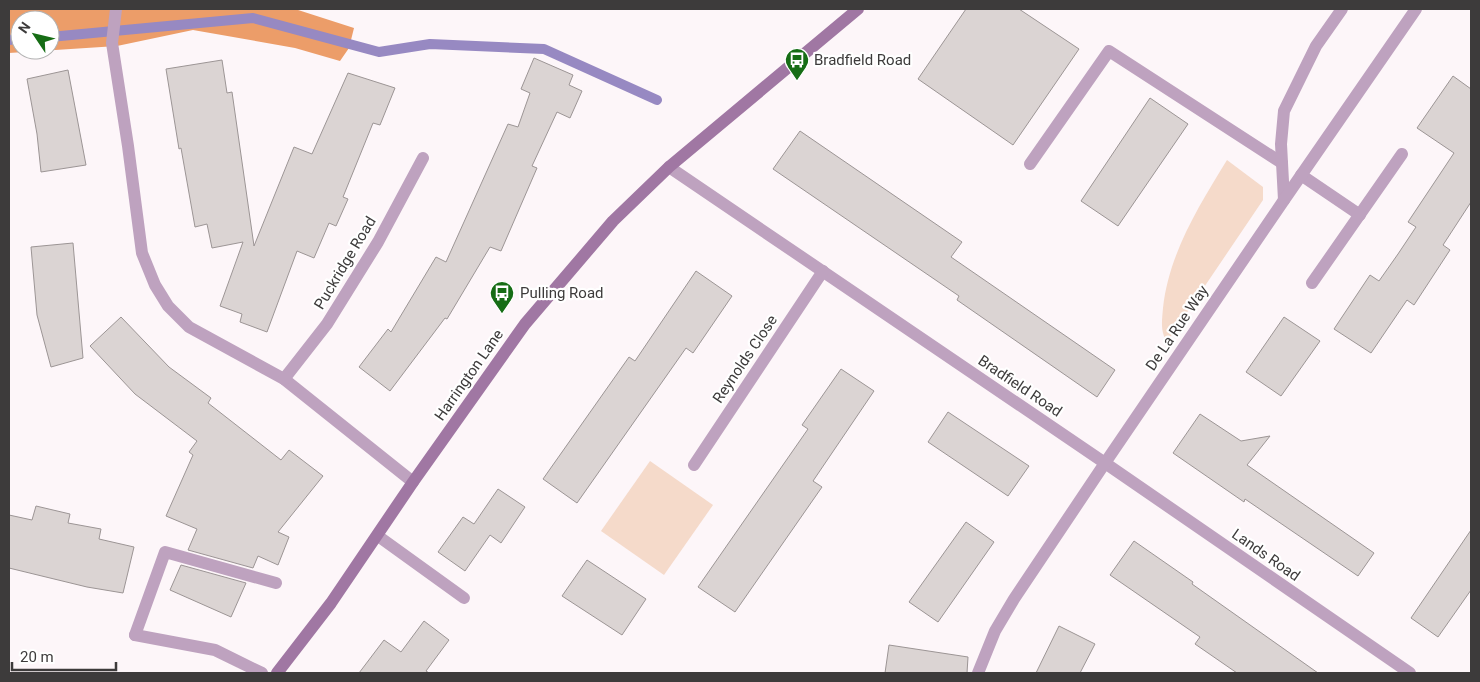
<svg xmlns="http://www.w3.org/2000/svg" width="1480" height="682" font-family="Roboto,sans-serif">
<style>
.green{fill:#f5daca}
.forest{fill:#ec9d69;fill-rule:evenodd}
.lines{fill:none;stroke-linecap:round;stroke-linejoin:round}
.stream{stroke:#9789c2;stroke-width:10}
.building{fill:#dbd4d3;stroke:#9c9595}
.lane{stroke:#bea2bf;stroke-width:12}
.street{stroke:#bea2bf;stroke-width:12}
.secondary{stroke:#a077a3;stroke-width:12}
.labels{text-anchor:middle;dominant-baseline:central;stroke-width:4.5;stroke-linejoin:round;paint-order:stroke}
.poi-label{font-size:15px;fill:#3d3b3b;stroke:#fff;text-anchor:start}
.street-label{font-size:15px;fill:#3d3b3b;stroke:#fff}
</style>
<rect width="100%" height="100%" fill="#fdf6f9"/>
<g class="green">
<path d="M 1227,160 L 1263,187 L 1263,200 L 1167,342 C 1160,331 1162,321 1163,308 C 1169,253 1199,206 1227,160 Z"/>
<path d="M 650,461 L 713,505 L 664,575 L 601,531 Z"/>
</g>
<path class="forest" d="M 9,9 L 295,9 L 354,28 L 349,48 L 340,61 L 295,48 L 193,30 L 117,46 L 9,53 ZM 20,20 L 50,20 L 50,50 L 20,50 Z"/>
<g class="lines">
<g class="stream">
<path d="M 50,37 L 253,18 L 379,52 L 430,44 L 544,49 L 657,100"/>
<path d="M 9,40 L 20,39"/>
</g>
</g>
<g class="building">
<path d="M 966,9 L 1019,9 L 1079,49 L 1013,145 L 918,79 Z"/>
<path d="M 534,58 L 573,75 L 569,85 L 582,91 L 570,118 L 557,112 L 532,166 L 537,168 L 501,251 L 490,247 L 447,319 L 445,318 L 390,391 L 359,367 L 388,329 L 391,332 L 436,257 L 446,262 L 508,124 L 518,127 L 530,93 L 521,89 Z"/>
<path d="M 222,60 L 227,93 L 232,92 L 254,246 L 294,147 L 312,154 L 348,73 L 395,88 L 380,125 L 373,123 L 343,197 L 348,199 L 336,226 L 329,223 L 314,258 L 297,251 L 267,332 L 240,322 L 242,314 L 220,306 L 243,242 L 212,248 L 207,224 L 195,227 L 181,148 L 179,149 L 166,69 Z"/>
<path d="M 68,70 L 86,165 L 41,172 L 37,134 L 27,79 Z"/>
<path d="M 1453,76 L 1471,89 L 1471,202 L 1443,245 L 1450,250 L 1414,305 L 1407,300 L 1371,353 L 1334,329 L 1370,275 L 1379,281 L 1398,254 L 1416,227 L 1408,222 L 1454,153 L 1417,128 Z"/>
<path d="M 1150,98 L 1188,124 L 1118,226 L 1081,201 Z"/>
<path d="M 800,131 L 962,242 L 951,257 L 1115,370 L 1097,397 L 957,300 L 959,296 L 773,169 Z"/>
<path d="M 73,243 L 83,358 L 51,367 L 37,315 L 31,247 Z"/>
<path d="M 696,271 L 732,296 L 693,353 L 686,348 L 577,503 L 543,479 L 629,357 L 635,361 Z"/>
<path d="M 121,317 L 169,367 L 211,398 L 208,403 L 281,460 L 289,450 L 323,476 L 278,532 L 289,537 L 278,565 L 258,556 L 253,568 L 188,550 L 197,529 L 166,516 L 193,455 L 189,452 L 197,441 L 135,394 L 90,346 Z"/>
<path d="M 1284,317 L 1320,341 L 1281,396 L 1246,372 Z"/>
<path d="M 841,369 L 874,391 L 813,481 L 822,487 L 735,612 L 698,587 L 808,429 L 802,425 Z"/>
<path d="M 948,412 L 1029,466 L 1008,496 L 928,442 Z"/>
<path d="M 1200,414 L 1241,441 L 1270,436 L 1247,465 L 1374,553 L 1358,576 L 1245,499 L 1244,502 L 1173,453 Z"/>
<path d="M 498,489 L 525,507 L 501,543 L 490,535 L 465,571 L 438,552 L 463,517 L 474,524 Z"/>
<path d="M 36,506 L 70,514 L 68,523 L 101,529 L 99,539 L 134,547 L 123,593 L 87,587 L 9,568 L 9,515 L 32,520 Z"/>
<path d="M 966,522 L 994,542 L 938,622 L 909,602 Z"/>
<path d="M 1471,530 L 1471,590 L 1438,637 L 1411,618 Z"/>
<path d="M 1134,541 L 1193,582 L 1192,584 L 1318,673 L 1237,673 L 1195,644 L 1200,637 L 1110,575 Z"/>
<path d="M 587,560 L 646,599 L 622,635 L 562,596 Z"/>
<path d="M 181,565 L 246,583 L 231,617 L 170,590 Z"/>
<path d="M 424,621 L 449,640 L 426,671 L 429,673 L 359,673 L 384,640 L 401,652 Z"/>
<path d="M 1059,626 L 1095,644 L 1080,673 L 1036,673 Z"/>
<path d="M 889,645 L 968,657 L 967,673 L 885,673 Z"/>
</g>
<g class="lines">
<g class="lane">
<path d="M 1030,164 L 1109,51 L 1282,163"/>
<path d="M 1301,175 L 1360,215"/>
<path d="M 1284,200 L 1281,144 L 1284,111 L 1316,46 L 1342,9"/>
<path d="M 1312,283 L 1402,154"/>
<path d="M 135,635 L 165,552 L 276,583"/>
</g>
<g class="street">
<path d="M 116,9 L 112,43 L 128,146 L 142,253 L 155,285 L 168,306 L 189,327 L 284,379 L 413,482"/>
<path d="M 669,167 L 1105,463 L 1410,673"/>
<path d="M 284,379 L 327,324 L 378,242 L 423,158"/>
<path d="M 694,465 L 823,271"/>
<path d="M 378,536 L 464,598"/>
<path d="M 135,635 L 215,650 L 262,673"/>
<path d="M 978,673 L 995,631 L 1014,599 L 1105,463 L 1284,200 L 1416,9"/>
</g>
<path class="secondary" d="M 277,673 L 331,603 L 413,482 L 525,324 L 613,221 L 669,167 L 858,9"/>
</g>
<defs>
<g id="bus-pin" transform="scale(1.25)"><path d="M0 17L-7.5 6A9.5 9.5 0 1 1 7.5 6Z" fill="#166d15" stroke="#fff"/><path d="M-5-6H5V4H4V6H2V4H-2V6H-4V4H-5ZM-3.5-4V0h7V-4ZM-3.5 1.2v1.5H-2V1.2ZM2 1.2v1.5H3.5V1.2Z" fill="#fff"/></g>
</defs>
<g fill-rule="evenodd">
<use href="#bus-pin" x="797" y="60"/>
<use href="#bus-pin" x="502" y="293"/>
</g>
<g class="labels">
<g class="poi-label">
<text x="814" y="60">Bradfield Road</text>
<text x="520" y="293">Pulling Road</text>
</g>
<g class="street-label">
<text transform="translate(345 263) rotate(-59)">Puckridge Road</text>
<text transform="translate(1177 328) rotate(-56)">De La Rue Way</text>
<text transform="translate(745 359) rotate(-56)">Reynolds Close</text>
<text transform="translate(469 375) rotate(-55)">Harrington Lane</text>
<text transform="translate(1020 386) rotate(34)">Bradfield Road</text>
<text transform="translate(1266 555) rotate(35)">Lands Road</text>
</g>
</g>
<rect width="1480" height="682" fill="none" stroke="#3d3b3b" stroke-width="20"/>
<g transform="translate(35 35) rotate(305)"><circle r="24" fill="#ffffff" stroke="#b1b1b1"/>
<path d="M0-4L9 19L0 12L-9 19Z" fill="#166d15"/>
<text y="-8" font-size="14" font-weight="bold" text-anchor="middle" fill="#3d3b3b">N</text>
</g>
<path d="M12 662v8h104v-8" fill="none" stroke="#3d3b3b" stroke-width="2.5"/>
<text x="20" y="662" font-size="15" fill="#3d3b3b" stroke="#ffffff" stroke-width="4" paint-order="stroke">20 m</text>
</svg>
